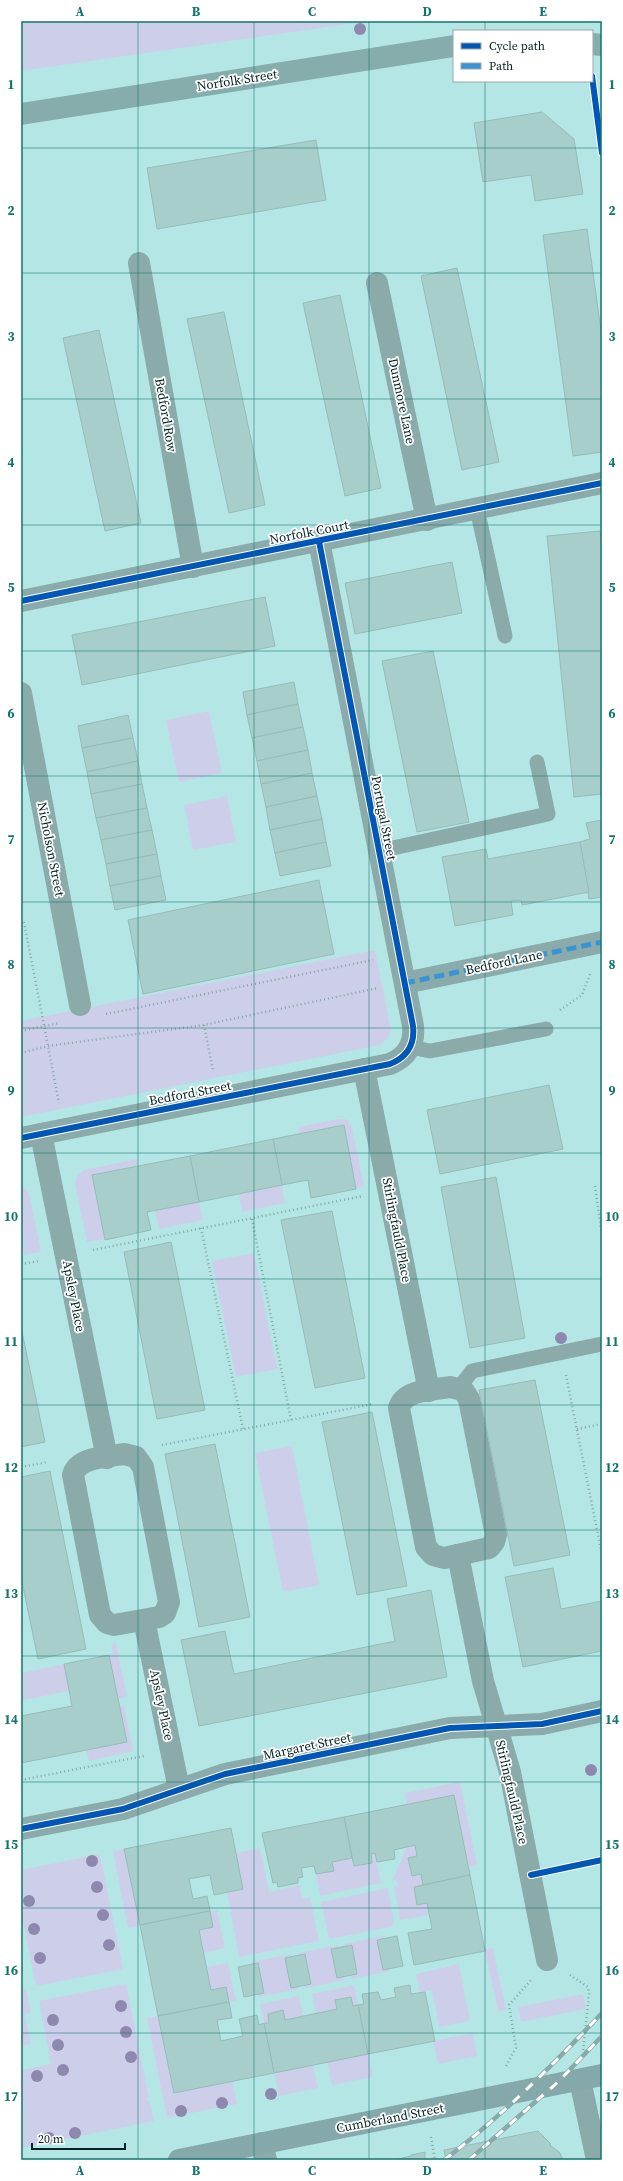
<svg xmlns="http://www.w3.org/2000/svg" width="623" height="2181" font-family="'Source Serif 4',serif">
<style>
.green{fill:#cdcfea}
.building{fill:#a7cecb;stroke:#95bcb8}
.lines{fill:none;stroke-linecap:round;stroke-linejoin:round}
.path{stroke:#88a6a6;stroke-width:2.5;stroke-dasharray:1 3;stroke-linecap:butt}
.lane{stroke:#8baaaa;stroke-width:15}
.street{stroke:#8baaaa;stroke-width:22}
.secondary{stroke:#85a9aa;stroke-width:22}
.primary{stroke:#86acac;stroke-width:22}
.rail-casing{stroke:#89aaaa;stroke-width:4.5}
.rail{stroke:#fff;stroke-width:3;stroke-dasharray:9;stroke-linecap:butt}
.quiet{stroke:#3695d6;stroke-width:5;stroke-dasharray:10 5;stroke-linecap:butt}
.cycleway-casing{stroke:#fff;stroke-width:8}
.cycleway{stroke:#0057b8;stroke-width:6}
.tree{fill:#8e87ae}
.grid{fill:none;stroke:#0f766e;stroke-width:1;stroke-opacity:0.55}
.labels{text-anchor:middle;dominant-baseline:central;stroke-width:3.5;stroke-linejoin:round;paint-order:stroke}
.street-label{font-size:13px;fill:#052323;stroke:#fff}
.neatline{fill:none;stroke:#0f766e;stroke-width:1.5}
.grid-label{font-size:13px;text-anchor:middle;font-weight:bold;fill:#0f766e}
</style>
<rect width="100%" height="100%" fill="#b4e6e6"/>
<g class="green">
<path d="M 21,21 L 369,21 L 21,71 Z"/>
<path d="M 209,711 L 222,773 L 179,782 L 166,720 Z"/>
<path d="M 227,796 L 236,842 L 193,850 L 184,805 Z"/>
<path d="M 375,950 L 391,1030 L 388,1038 L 380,1045 L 21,1117 L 21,1021 Z"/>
<path d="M 338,1119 L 345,1119 L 351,1124 L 364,1186 L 356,1188 L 344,1125 L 299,1134 L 298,1127 Z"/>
<path d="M 137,1159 L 138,1166 L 92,1176 L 105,1239 L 87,1242 L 75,1183 L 77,1175 L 84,1170 Z"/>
<path d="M 21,1184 L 29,1193 L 41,1252 L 24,1255 L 21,1240 Z"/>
<path d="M 282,1185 L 285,1203 L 242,1212 L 239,1194 Z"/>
<path d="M 199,1202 L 203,1220 L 159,1229 L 155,1210 Z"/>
<path d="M 254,1253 L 277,1369 L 236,1377 L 212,1261 Z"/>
<path d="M 292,1446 L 319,1585 L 283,1592 L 255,1453 Z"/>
<path d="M 116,1643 L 127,1697 L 118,1699 L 109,1655 L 113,1654 L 111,1644 Z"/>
<path d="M 64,1664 L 69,1691 L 23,1700 L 21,1673 Z"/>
<path d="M 119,1706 L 124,1706 L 133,1751 L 89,1761 L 86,1750 L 126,1742 Z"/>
<path d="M 460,1782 L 477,1865 L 469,1867 L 454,1795 L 407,1804 L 405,1793 Z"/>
<path d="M 415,1845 L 417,1856 L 408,1858 L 412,1875 L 421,1874 L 423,1885 L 414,1887 L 417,1904 L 427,1903 L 429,1915 L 400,1920 L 394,1887 L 398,1886 L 396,1880 L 392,1881 L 407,1847 Z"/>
<path d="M 260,1848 L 269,1892 L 299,1885 L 302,1899 L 310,1897 L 319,1941 L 239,1957 L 227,1892 L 243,1889 L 236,1853 Z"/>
<path d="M 124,1849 L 140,1925 L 128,1928 L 113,1852 Z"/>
<path d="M 375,1853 L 381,1883 L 320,1896 L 316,1874 L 334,1871 L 332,1862 L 352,1858 L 354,1866 L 372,1863 L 371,1854 Z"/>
<path d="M 100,1854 L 123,1969 L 36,1986 L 21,1913 L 21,1870 Z"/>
<path d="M 388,1888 L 394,1921 L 391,1927 L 329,1939 L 321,1902 Z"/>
<path d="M 217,1910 L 225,1948 L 204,1953 L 199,1930 L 213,1927 L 210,1911 Z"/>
<path d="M 383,1936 L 384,1939 L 377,1940 L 390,1971 L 351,1979 L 351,1976 L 357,1974 L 352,1945 L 345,1946 L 344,1944 Z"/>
<path d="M 338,1945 L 338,1947 L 332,1949 L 337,1978 L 344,1977 L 345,1980 L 305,1988 L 305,1985 L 311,1984 L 306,1954 L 298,1955 L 298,1953 Z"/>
<path d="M 493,1948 L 506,2010 L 498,2011 L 485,1951 L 485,1949 Z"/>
<path d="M 291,1954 L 292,1957 L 285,1958 L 292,1988 L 298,1987 L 299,1989 L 258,1997 L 257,1994 L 264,1993 L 258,1964 L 251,1965 L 251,1962 Z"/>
<path d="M 228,1963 L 236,2001 L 229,2002 L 226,1987 L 211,1990 L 206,1967 Z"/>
<path d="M 459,1964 L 470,2021 L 439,2027 L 432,1990 L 420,1993 L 418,1984 L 423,1982 L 418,1983 L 416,1974 Z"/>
<path d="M 126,1984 L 149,2098 L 146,2099 L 147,2101 L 149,2100 L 154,2121 L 21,2148 L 21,2070 L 51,2064 L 39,2001 Z"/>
<path d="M 354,1985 L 358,2005 L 353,2006 L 351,1997 L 335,2000 L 337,2009 L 316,2013 L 312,1994 Z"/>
<path d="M 26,1988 L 31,2013 L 25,2014 L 31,2044 L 21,2046 L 21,1991 Z"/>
<path d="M 583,1994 L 586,2009 L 521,2022 L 518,2007 Z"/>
<path d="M 299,1996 L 303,2016 L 285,2020 L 283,2010 L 268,2014 L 269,2023 L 264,2023 L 260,2004 Z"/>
<path d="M 158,2016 L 174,2093 L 232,2081 L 237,2104 L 167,2118 L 147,2018 Z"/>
<path d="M 473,2033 L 477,2056 L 438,2064 L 433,2041 Z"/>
<path d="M 368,2054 L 373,2077 L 332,2085 L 327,2062 Z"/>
<path d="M 313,2065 L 318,2088 L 279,2096 L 274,2073 Z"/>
</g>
<g class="building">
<path d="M 542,112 L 574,139 L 583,194 L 535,201 L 531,175 L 483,182 L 474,123 Z"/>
<path d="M 316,140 L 326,200 L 157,229 L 147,168 Z"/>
<path d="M 587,229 L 602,338 L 602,452 L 573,456 L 543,235 Z"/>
<path d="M 457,268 L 499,462 L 462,470 L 421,276 Z"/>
<path d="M 340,295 L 381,488 L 345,496 L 303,303 Z"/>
<path d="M 224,312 L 265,505 L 229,513 L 187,319 Z"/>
<path d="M 99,330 L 141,523 L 105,531 L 63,338 Z"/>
<path d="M 600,531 L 602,549 L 602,794 L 574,797 L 547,536 Z"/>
<path d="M 452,562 L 462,613 L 355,634 L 345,583 Z"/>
<path d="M 265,597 L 275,646 L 82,685 L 72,635 Z"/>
<path d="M 433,651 L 469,822 L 417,832 L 382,661 Z"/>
<path d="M 294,682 L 298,704 L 247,715 L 243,692 Z"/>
<path d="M 298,704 L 303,727 L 252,738 L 247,715 Z"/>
<path d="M 128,715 L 133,738 L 82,748 L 78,726 Z"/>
<path d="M 303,727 L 308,750 L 257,761 L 252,738 Z"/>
<path d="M 133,738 L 138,761 L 87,772 L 82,748 Z"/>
<path d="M 308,750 L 312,773 L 261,784 L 257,761 Z"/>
<path d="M 138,761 L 142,784 L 91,794 L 87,772 Z"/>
<path d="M 312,773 L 317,796 L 266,807 L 261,784 Z"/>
<path d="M 142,784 L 147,808 L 96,818 L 91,794 Z"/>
<path d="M 317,796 L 322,819 L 270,830 L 266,807 Z"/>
<path d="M 147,808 L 152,830 L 101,840 L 96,818 Z"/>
<path d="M 322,819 L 326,842 L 275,853 L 270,830 Z"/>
<path d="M 602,820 L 602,897 L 589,899 L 580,842 L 590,839 L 586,823 Z"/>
<path d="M 152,830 L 157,854 L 106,864 L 101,840 Z"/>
<path d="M 326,842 L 331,866 L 280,876 L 275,853 Z"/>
<path d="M 580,842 L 589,892 L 522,905 L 521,900 L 511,901 L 513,915 L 455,926 L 442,857 L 486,849 L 488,859 Z"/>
<path d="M 157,854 L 161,876 L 110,886 L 106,864 Z"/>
<path d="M 161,876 L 166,900 L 115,910 L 110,886 Z"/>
<path d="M 319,880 L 334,954 L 143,994 L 128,920 Z"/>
<path d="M 549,1085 L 563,1149 L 440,1174 L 427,1110 Z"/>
<path d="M 344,1125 L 356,1189 L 311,1198 L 308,1180 L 282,1185 L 273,1139 Z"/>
<path d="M 273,1139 L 282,1185 L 199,1202 L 190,1156 Z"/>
<path d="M 190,1156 L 199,1202 L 147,1212 L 151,1230 L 105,1240 L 92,1175 Z"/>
<path d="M 496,1177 L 525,1338 L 470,1348 L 441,1187 Z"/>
<path d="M 332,1211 L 365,1378 L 315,1388 L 281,1220 Z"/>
<path d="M 171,1242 L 205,1410 L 157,1419 L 124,1252 Z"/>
<path d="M 21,1327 L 45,1442 L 21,1447 Z"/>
<path d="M 535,1380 L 570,1555 L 514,1566 L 479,1390 Z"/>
<path d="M 372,1412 L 407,1586 L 357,1595 L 322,1422 Z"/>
<path d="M 215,1444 L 250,1617 L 199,1627 L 165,1454 Z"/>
<path d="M 50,1471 L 86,1649 L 38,1659 L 21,1577 L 21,1477 Z"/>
<path d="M 553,1568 L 561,1609 L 602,1601 L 602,1651 L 523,1667 L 505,1577 Z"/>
<path d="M 431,1590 L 447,1677 L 199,1726 L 181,1640 L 225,1631 L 234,1674 L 395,1641 L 387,1599 Z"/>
<path d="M 109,1655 L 127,1742 L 21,1763 L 21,1716 L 72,1706 L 64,1664 Z"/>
<path d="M 454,1795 L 470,1875 L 423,1885 L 421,1874 L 412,1876 L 408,1858 L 417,1856 L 415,1845 L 394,1850 L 395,1859 L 377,1862 L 375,1853 L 371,1854 L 372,1863 L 354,1866 L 344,1817 Z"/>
<path d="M 344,1817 L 352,1858 L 332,1862 L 334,1871 L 316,1874 L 314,1866 L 301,1868 L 303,1877 L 298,1878 L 298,1883 L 278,1887 L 277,1882 L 273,1883 L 262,1833 Z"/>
<path d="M 231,1828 L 243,1889 L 214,1895 L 210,1875 L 189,1879 L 193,1899 L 207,1896 L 210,1911 L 140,1925 L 124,1849 Z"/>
<path d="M 470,1875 L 485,1951 L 414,1965 L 408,1933 L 432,1929 L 427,1903 L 417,1905 L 414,1887 Z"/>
<path d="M 210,1911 L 213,1927 L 199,1930 L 211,1990 L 226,1987 L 229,2002 L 158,2016 L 140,1925 Z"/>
<path d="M 397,1936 L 403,1966 L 383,1970 L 377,1940 Z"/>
<path d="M 352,1945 L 357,1974 L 337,1978 L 331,1949 Z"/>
<path d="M 305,1954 L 311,1984 L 291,1988 L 285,1958 Z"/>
<path d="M 258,1963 L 264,1993 L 244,1997 L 238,1967 Z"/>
<path d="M 410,1985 L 411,1994 L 425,1992 L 435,2041 L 368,2054 L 358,2005 L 364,2004 L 362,1994 L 378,1992 L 381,2000 L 396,1997 L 394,1988 Z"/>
<path d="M 351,1997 L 353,2006 L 358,2005 L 368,2054 L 274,2073 L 264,2023 L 269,2023 L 268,2014 L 283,2010 L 285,2020 L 337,2009 L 335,2000 Z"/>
<path d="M 229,2002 L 232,2018 L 217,2020 L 221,2041 L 243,2036 L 239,2019 L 257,2015 L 259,2025 L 264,2023 L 274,2073 L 174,2093 L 158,2016 Z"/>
<path d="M 538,2131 L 551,2144 L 550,2145 L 560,2153 L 563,2160 L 446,2160 L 444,2150 Z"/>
<path d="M 425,2152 L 425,2160 L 394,2160 L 411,2156 L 411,2155 Z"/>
</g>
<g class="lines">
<g class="path">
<path d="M 24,922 L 59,1103"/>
<path d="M 560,1010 L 582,995 L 591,972"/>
<path d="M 106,1014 L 373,960"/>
<path d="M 204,1025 L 213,1071"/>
<path d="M 21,1031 L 60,1023"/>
<path d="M 21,1053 L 48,1046 L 204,1025 L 378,988"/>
<path d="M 595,1186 L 602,1236"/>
<path d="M 252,1219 L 291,1420"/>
<path d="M 201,1228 L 243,1429"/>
<path d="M 93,1250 L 363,1196"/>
<path d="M 21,1264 L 39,1261"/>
<path d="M 566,1375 L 602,1555"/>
<path d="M 577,1429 L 602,1424"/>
<path d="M 162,1445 L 373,1404"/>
<path d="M 21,1467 L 48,1462"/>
<path d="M 21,1780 L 144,1756"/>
<path d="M 570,1975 L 588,1987 L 589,1994 L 583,2052"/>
<path d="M 506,2066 L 516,2048 L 509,2005 L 531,1980"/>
<path d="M 431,2137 L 435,2160"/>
</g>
<g class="lane">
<path d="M 477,509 L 505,636"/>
<path d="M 379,851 L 548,814 L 537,762"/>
<path d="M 410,1047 L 430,1051 L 546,1029"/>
<path d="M 459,1388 L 472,1371 L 602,1344"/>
</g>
<g class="street">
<path d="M 139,263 L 193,567"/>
<path d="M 377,283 L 427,520"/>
<path d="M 21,601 L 602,483"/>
<path d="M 21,693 L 80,1005"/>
<path d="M 405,983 L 602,942"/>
<path d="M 364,1069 L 429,1391"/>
<path d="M 41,1134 L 107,1458"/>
<path d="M 21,1138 L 390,1064 C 407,1057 415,1044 413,1026 L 319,541"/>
<path d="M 450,1387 L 463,1390 L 469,1399 L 496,1535 L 494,1542 L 489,1548 L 444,1558 L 433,1555 L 426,1547 L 399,1408 C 404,1389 434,1390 450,1387 Z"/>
<path d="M 124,1454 L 136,1457 L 143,1467 L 169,1602 L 165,1613 L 159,1617 L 114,1625 L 107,1623 L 100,1615 L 73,1475 C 78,1457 107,1457 124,1454 Z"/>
<path d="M 458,1555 L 483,1681 L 510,1772 L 547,1960"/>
<path d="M 144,1620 L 179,1789"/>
<path d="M 21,1829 L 123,1809 L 225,1774 L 450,1728 L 542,1724 L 602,1711"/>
<path d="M 580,2080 L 597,2160"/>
<path d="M 262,2143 L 266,2160"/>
</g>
<path class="secondary" d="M 179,2160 L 602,2075"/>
<g class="primary">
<path d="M 592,44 L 602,45"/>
<path d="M 21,114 L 454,46"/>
</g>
<g class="rail-casing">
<g id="rail">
<path d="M 444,2160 C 501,2117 553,2065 602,2013"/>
<path d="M 469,2160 L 558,2082 L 602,2036"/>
</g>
</g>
<use href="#rail" class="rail"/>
<path class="quiet" d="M 405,983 L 602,942"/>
<g class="cycleway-casing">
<g id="cycleway">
<path d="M 592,76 L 602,153"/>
<path d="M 21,601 L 602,483"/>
<path d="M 21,1138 L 390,1064 C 407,1057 415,1044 413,1026 L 319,541"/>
<path d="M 21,1829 L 123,1809 L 225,1774 L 450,1728 L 542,1724 L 602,1711"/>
<path d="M 531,1875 L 602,1860"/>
</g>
</g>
<use href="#cycleway" class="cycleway"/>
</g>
<g class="tree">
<circle cx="360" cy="29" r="6"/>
<circle cx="561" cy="1338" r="6"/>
<circle cx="591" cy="1770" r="6"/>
<circle cx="92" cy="1861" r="6"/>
<circle cx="97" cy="1887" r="6"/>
<circle cx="29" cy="1901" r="6"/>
<circle cx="103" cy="1915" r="6"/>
<circle cx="34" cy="1929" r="6"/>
<circle cx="109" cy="1945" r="6"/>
<circle cx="40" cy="1958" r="6"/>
<circle cx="121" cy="2006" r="6"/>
<circle cx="53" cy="2020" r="6"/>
<circle cx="126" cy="2032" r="6"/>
<circle cx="58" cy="2045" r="6"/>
<circle cx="131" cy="2057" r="6"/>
<circle cx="63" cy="2070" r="6"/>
<circle cx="37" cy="2076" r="6"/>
<circle cx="271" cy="2094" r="6"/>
<circle cx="222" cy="2103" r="6"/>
<circle cx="181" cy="2111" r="6"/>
<circle cx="75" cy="2133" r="6"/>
<circle cx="49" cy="2138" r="6"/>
</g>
<path class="grid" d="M 138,21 L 138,2160M 254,21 L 254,2160M 369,21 L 369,2160M 485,21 L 485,31M 485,81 L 485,2160M 21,148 L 602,148M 21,273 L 602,273M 21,399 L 602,399M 21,525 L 602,525M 21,651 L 602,651M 21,776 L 602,776M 21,902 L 602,902M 21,1028 L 602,1028M 21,1153 L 602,1153M 21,1279 L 602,1279M 21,1405 L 602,1405M 21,1530 L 602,1530M 21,1656 L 602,1656M 21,1782 L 602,1782M 21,1908 L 602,1908M 21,2033 L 602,2033"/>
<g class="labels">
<g class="street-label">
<text transform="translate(237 80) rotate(-9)">Norfolk Street</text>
<text transform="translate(402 401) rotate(78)">Dunmore Lane</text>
<text transform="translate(166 415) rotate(80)">Bedford Row</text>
<text transform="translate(309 532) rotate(-11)">Norfolk Court</text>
<text transform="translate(384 818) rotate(79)">Portugal Street</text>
<text transform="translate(51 849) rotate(79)">Nicholson Street</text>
<text transform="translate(504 962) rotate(-12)">Bedford Lane</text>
<text transform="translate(190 1093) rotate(-11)">Bedford Street</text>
<text transform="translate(397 1230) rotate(79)">Stirlingfauld Place</text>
<text transform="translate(74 1296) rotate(79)">Apsley Place</text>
<text transform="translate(162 1705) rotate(78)">Apsley Place</text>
<text transform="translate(307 1746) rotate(-12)">Margaret Street</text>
<text transform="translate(512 1792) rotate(77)">Stirlingfauld Place</text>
<text transform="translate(390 2118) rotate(-11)">Cumberland Street</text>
</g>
</g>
<rect width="623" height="2181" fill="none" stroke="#ffffff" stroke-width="44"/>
<rect x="453" y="30" width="140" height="52" fill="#ffffff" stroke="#9ba7a7"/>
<rect x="461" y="43" width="20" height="6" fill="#0057b8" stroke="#9ba7a7"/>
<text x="489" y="50" font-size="12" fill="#052323">Cycle path</text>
<rect x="461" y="63" width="20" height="6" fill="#3695d6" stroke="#9ba7a7"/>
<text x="489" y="70" font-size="12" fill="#052323">Path</text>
<path d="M32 2143v6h93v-6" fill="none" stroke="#052323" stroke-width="2"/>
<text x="38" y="2143" font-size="12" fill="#052323" stroke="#ffffff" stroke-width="3" paint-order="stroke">20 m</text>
<rect x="22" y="22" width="579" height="2137" class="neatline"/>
<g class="grid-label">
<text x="80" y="16">A</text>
<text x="196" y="16">B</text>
<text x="312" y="16">C</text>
<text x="427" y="16">D</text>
<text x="543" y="16">E</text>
<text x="11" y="89">1</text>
<text x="612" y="89">1</text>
<text x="11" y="215">2</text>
<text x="612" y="215">2</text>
<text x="11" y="341">3</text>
<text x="612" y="341">3</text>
<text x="11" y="467">4</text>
<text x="612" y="467">4</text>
<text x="11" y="592">5</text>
<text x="612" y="592">5</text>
<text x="11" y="718">6</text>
<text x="612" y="718">6</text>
<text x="11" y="844">7</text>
<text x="612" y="844">7</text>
<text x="11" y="969">8</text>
<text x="612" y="969">8</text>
<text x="11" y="1095">9</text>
<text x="612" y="1095">9</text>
<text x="11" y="1221">10</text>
<text x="612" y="1221">10</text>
<text x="11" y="1346">11</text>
<text x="612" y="1346">11</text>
<text x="11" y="1472">12</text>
<text x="612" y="1472">12</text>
<text x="11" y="1598">13</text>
<text x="612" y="1598">13</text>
<text x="11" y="1724">14</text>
<text x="612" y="1724">14</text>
<text x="11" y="1849">15</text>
<text x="612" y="1849">15</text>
<text x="11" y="1975">16</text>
<text x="612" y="1975">16</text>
<text x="11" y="2101">17</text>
<text x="612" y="2101">17</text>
<text x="80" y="2175">A</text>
<text x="196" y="2175">B</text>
<text x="312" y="2175">C</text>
<text x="427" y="2175">D</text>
<text x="543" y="2175">E</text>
</g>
</svg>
